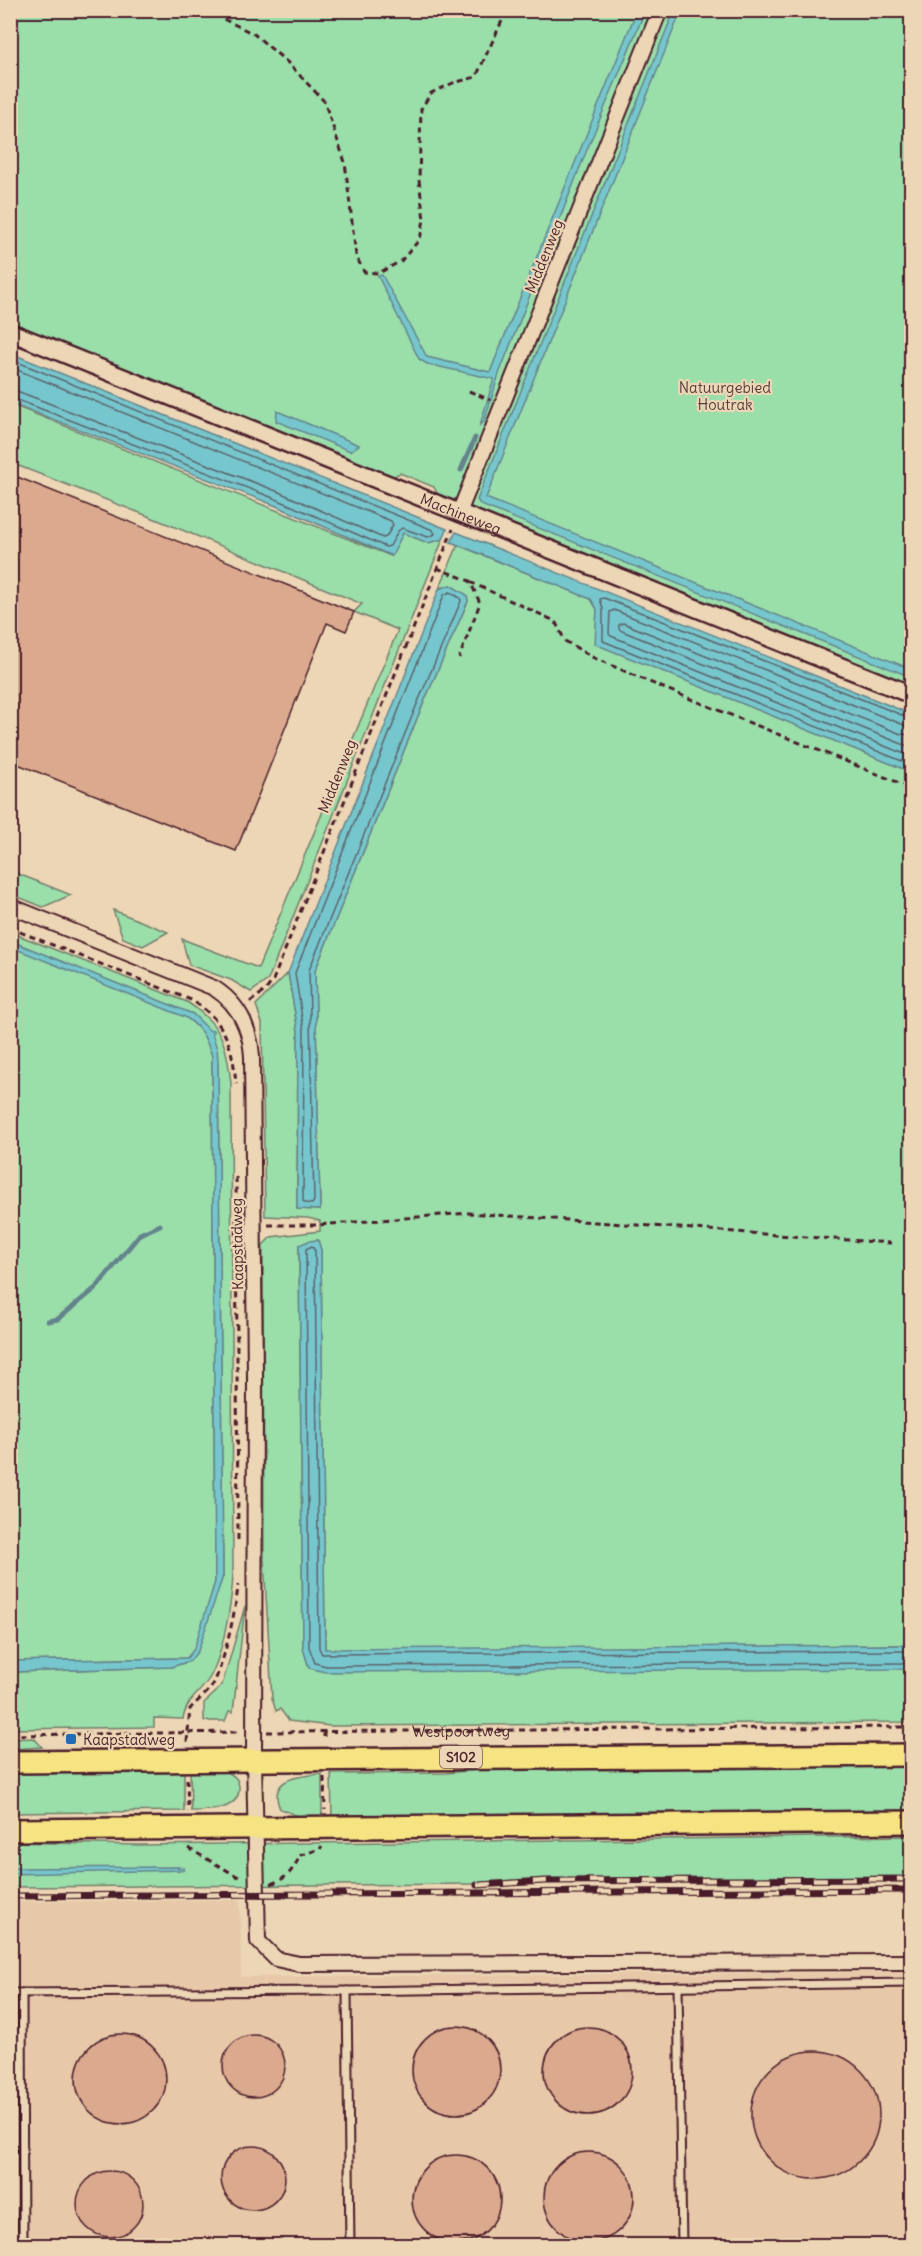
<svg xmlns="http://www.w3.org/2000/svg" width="922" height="2256" font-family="Delius,sans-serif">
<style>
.built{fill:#e7c8a9}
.green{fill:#9adeaa;stroke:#727e6a;stroke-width:1.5;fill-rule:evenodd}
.water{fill:#76c7cd;stroke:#64848c;stroke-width:1.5}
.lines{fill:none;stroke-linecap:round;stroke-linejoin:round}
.shore{stroke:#5c626c;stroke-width:1.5}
.stream{stroke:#64848c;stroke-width:5}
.building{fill:#dba98e;stroke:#4a1f2b;stroke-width:1.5}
.service-casing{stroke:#4a1f2b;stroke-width:11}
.minor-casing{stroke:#4a1f2b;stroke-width:18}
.tertiary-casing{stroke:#4a1f2b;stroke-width:21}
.primary-casing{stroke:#4a1f2b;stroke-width:26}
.path{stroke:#4a1f2b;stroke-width:3;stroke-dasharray:6 4.5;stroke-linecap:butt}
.service{stroke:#ecd6b5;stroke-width:7}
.minor{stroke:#ecd6b5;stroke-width:14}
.tertiary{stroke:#ecd6b5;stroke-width:16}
.primary{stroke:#f6e381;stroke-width:21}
.rail-casing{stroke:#4a1f2b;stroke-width:7}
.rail{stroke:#ecd6b5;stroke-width:4.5;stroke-dasharray:14;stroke-linecap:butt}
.poi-dot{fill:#1f6fb2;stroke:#ecd6b5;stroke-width:2}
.labels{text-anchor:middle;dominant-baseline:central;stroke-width:4.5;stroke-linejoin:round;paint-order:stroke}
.shield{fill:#ecd6b5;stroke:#7b5654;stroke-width:1.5}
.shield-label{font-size:14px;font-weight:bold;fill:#4a1f2b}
.street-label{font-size:15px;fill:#4a1f2b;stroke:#ecd6b5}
.park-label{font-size:15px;fill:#563c3e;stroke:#ecd6b5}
.poi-label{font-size:15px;fill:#4a1f2b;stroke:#ecd6b5;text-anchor:start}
</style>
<rect width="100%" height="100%" fill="#ecd6b5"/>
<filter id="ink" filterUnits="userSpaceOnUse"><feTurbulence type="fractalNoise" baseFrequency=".0167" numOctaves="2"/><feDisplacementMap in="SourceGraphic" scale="12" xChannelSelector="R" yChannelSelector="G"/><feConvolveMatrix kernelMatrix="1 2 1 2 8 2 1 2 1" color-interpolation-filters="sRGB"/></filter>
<g filter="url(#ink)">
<path class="built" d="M 240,1900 L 241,1977 L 911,1972 L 911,2245 L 11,2245 L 10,1902 Z"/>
<g class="green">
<path d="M 10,11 L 655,11 L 461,492 L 455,499 L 451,501 L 439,497 L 434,487 L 400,473 L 392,477 L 11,325 Z"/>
<path d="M 666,11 L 911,11 L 911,687 L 472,511 L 469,503 Z"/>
<path d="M 10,404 L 391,556 L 403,533 L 428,543 L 443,539 L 268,980 L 251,992 L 231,980 L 189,965 L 182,939 L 258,968 L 398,630 L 354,612 L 362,604 L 153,518 L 11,463 Z"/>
<path d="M 458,545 L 591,599 L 597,609 L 596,644 L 911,772 L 911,1645 L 325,1650 L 321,1250 L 318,1240 L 309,1241 L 299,1246 L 303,1648 L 309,1668 L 911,1667 L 911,1722 L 330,1726 L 289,1721 L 280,1709 L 276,1711 L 272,1698 L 264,1560 L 263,1245 L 271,1237 L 320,1231 L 320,1221 L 308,1218 L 265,1216 L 262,1023 L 256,1005 L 288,973 L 298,1031 L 297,1209 L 320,1210 L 315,971 L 420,711 L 468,601 L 450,585 L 439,589 Z"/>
<path d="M 10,871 L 11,871 L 71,895 L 43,907 L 11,894 Z"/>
<path d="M 113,910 L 168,932 L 143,946 L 123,938 Z"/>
<path d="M 10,932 L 187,1002 C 222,1025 227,1043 231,1084 L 233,1574 C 232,1602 223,1654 210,1677 C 199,1696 188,1696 183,1719 L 154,1718 L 154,1727 L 11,1729 L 11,1672 L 171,1667 L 190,1661 L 194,1650 L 187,1658 L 11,1661 ZM 212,1056 L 218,1063 L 223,1576 L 197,1645 L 215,1582 Z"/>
<path d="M 245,1606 L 233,1712 L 229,1711 L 225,1721 L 204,1721 L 204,1703 L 216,1692 L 223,1682 Z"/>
<path d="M 34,1738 L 42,1747 L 11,1749 L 11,1739 Z"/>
<path d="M 911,1763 L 911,1814 L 332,1818 L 331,1774 L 446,1773 L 523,1765 Z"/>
<path d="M 184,1767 L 184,1811 L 11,1813 L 10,1768 Z"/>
<path d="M 190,1767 C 203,1768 221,1767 232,1775 C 236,1777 238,1781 239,1786 C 241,1811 208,1811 191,1811 Z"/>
<path d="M 322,1774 L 322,1818 L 301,1817 L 280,1809 C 267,1777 300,1776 322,1774 Z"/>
<path d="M 911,1836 L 911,1881 L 11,1887 L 11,1842 L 138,1845 Z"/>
</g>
<g class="water">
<path d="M 637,10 L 645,11 L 586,152 L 499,374 L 484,422 L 480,425 L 494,379 L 427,364 L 419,359 L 378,276 L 382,275 L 427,357 L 490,372 Z"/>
<path d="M 674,11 L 681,11 L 486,498 L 911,669 L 911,677 L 481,505 L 477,500 Z"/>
<path d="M 10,353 L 447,529 L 443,539 L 428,543 L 403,533 L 392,556 L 274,505 L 11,403 Z"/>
<path d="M 277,411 L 359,445 L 350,451 L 276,421 Z"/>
<path d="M 456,532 L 911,714 L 911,772 L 595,644 L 597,609 L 591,599 L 451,542 Z"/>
<path d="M 450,585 L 467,595 L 468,601 L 420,711 L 315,971 L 320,1210 L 297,1209 L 298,1031 L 288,973 L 439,589 Z"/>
<path d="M 11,941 L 193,1014 L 210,1031 L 213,1030 L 214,1032 L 212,1033 L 217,1049 L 218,1060 L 223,1576 L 198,1651 L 190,1661 L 171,1667 L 11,1672 L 10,1661 L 187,1658 L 194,1649 L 215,1582 L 212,1056 C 206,1038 201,1027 185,1017 L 11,947 Z"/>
<path d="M 318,1240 L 321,1250 L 325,1649 L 911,1645 L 911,1669 L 325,1672 L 309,1668 L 303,1648 L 299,1245 L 309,1241 Z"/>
<path d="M 178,1867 L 184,1868 L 184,1870 L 10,1874 L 11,1868 Z"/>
</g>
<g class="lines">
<g class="shore">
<path d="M 10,359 L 433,530 L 435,534 L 428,537 L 402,528 L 398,531 L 390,546 L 386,547 L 276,499 L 10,397"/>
<path d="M 10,367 L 391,521 L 393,525 L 386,537 L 383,538 L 279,492 L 17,391 L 10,390"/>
<path d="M 450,592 L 460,598 L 461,601 L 415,709 L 309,970 L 314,1201 L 312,1204 L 305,1203 L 303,1201 L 304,1031 L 295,973 L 444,595 Z"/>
<path d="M 912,719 L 604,598 L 600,599 L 603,609 L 603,641 L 912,765"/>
<path d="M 912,726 L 904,725 L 614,610 L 610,612 L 609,634 L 611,636 L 912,757"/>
<path d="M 912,735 L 901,734 L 623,623 L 619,625 L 619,629 L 622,631 L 912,748"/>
<path d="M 912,1651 L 322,1654 L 319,1648 L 315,1251 L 312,1246 L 306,1249 L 309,1647 L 315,1663 L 326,1666 L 912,1663"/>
</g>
<g class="stream">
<path d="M 461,470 L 475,438"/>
<path d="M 10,1312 L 11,1312"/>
<path d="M 48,1321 L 58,1319 L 97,1287 L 140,1234 L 160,1225"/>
</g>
</g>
<g class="building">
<path d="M 10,474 L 354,612 L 346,631 L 327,623 L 236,851 L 10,761 Z"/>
<circle cx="456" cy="2070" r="44"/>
<circle cx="588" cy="2071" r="44"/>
<circle cx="121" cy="2079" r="45"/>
<circle cx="254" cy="2066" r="31"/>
<circle cx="815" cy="2115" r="64"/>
<circle cx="253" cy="2178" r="32"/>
<circle cx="589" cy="2197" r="45"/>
<circle cx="456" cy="2199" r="44"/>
<circle cx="110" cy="2204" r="33"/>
</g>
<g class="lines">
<g class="service-casing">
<g id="service">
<path d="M 678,1986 L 682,2246"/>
<path d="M 347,1991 L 350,2246"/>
<path d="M 10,1993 L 347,1991 L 912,1983"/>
<path d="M 22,1993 L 23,2246"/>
</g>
</g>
<g class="minor-casing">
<g id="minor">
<path d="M 459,513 L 660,10"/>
<path d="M 10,906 L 214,988 C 239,1004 250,1027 252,1056 L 255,1377 L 254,1759 L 258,1941 L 276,1959 L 299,1964 L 912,1962"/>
</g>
</g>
<g class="tertiary-casing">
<g id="tertiary">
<path id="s2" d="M 10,332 L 912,695"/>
</g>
</g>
<g class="primary-casing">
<g id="primary">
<path d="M 10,1762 L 912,1755"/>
<path d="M 10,1830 L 912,1822"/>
</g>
</g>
<g class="path">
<path d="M 205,10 L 254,34 L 288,63 L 324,101 L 345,162 L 356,256 L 364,272 L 379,273 L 401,261 L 420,239 L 424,220 L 419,180 L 421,109 L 431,93 L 453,83 L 476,77 L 507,10"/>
<path d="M 469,391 L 490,400"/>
<path d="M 437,568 L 470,581 L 480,603 L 459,658"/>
<path d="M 470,582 L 555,621 L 565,641 L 592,657 L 661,687 L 912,788"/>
<path d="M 10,928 L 191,1000 C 225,1020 233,1046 236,1084"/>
<path d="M 250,1002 L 266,990 L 273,980 L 453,529"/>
<path d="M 236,1177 L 238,1540"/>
<path d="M 268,1225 L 318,1225 L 468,1213 L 891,1243"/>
<path d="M 324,1731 L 324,1741"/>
<path id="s1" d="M 267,1732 L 912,1727"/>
<path d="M 10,1735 L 240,1732"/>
<path d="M 187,1742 L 190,1709 C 196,1702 204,1696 210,1689 C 222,1675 237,1605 238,1585"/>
<path d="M 324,1777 L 325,1810"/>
<path d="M 187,1779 L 188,1811"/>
<path d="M 188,1848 L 242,1879"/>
<path d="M 271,1884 C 290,1877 291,1871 301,1855 L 320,1849 L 322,1846"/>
</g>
<use href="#service" class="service"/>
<use href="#minor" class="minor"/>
<use href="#tertiary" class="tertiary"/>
<use href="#primary" class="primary"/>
<g class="rail-casing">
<g id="rail">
<path d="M 477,1885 L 546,1881 L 912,1879"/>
<path d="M 10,1896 L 912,1890"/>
</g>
</g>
<use href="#rail" class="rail"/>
</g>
</g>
<rect class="poi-dot" x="65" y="1733" width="12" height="12" rx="3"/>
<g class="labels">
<rect class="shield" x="440" y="1746" width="42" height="22" rx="4.5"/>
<g class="shield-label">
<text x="461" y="1757">S102</text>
</g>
<g class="street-label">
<text transform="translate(544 256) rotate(-68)">Middenweg</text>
<text stroke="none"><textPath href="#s2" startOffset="486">Machineweg</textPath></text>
<text transform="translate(337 776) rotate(-68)">Middenweg</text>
<text transform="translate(237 1244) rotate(-91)">Kaapstadweg</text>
<text stroke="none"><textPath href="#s1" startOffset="194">Westpoortweg</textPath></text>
</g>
<g class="park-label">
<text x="725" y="387">Natuurgebied<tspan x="725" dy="17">Houtrak</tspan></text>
</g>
<g class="poi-label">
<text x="83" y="1739">Kaapstadweg</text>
</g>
</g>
<rect width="922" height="2256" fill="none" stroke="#ecd6b5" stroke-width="36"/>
<rect x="18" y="18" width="886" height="2220" fill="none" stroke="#4a1f2b" stroke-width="2" filter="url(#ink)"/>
</svg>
